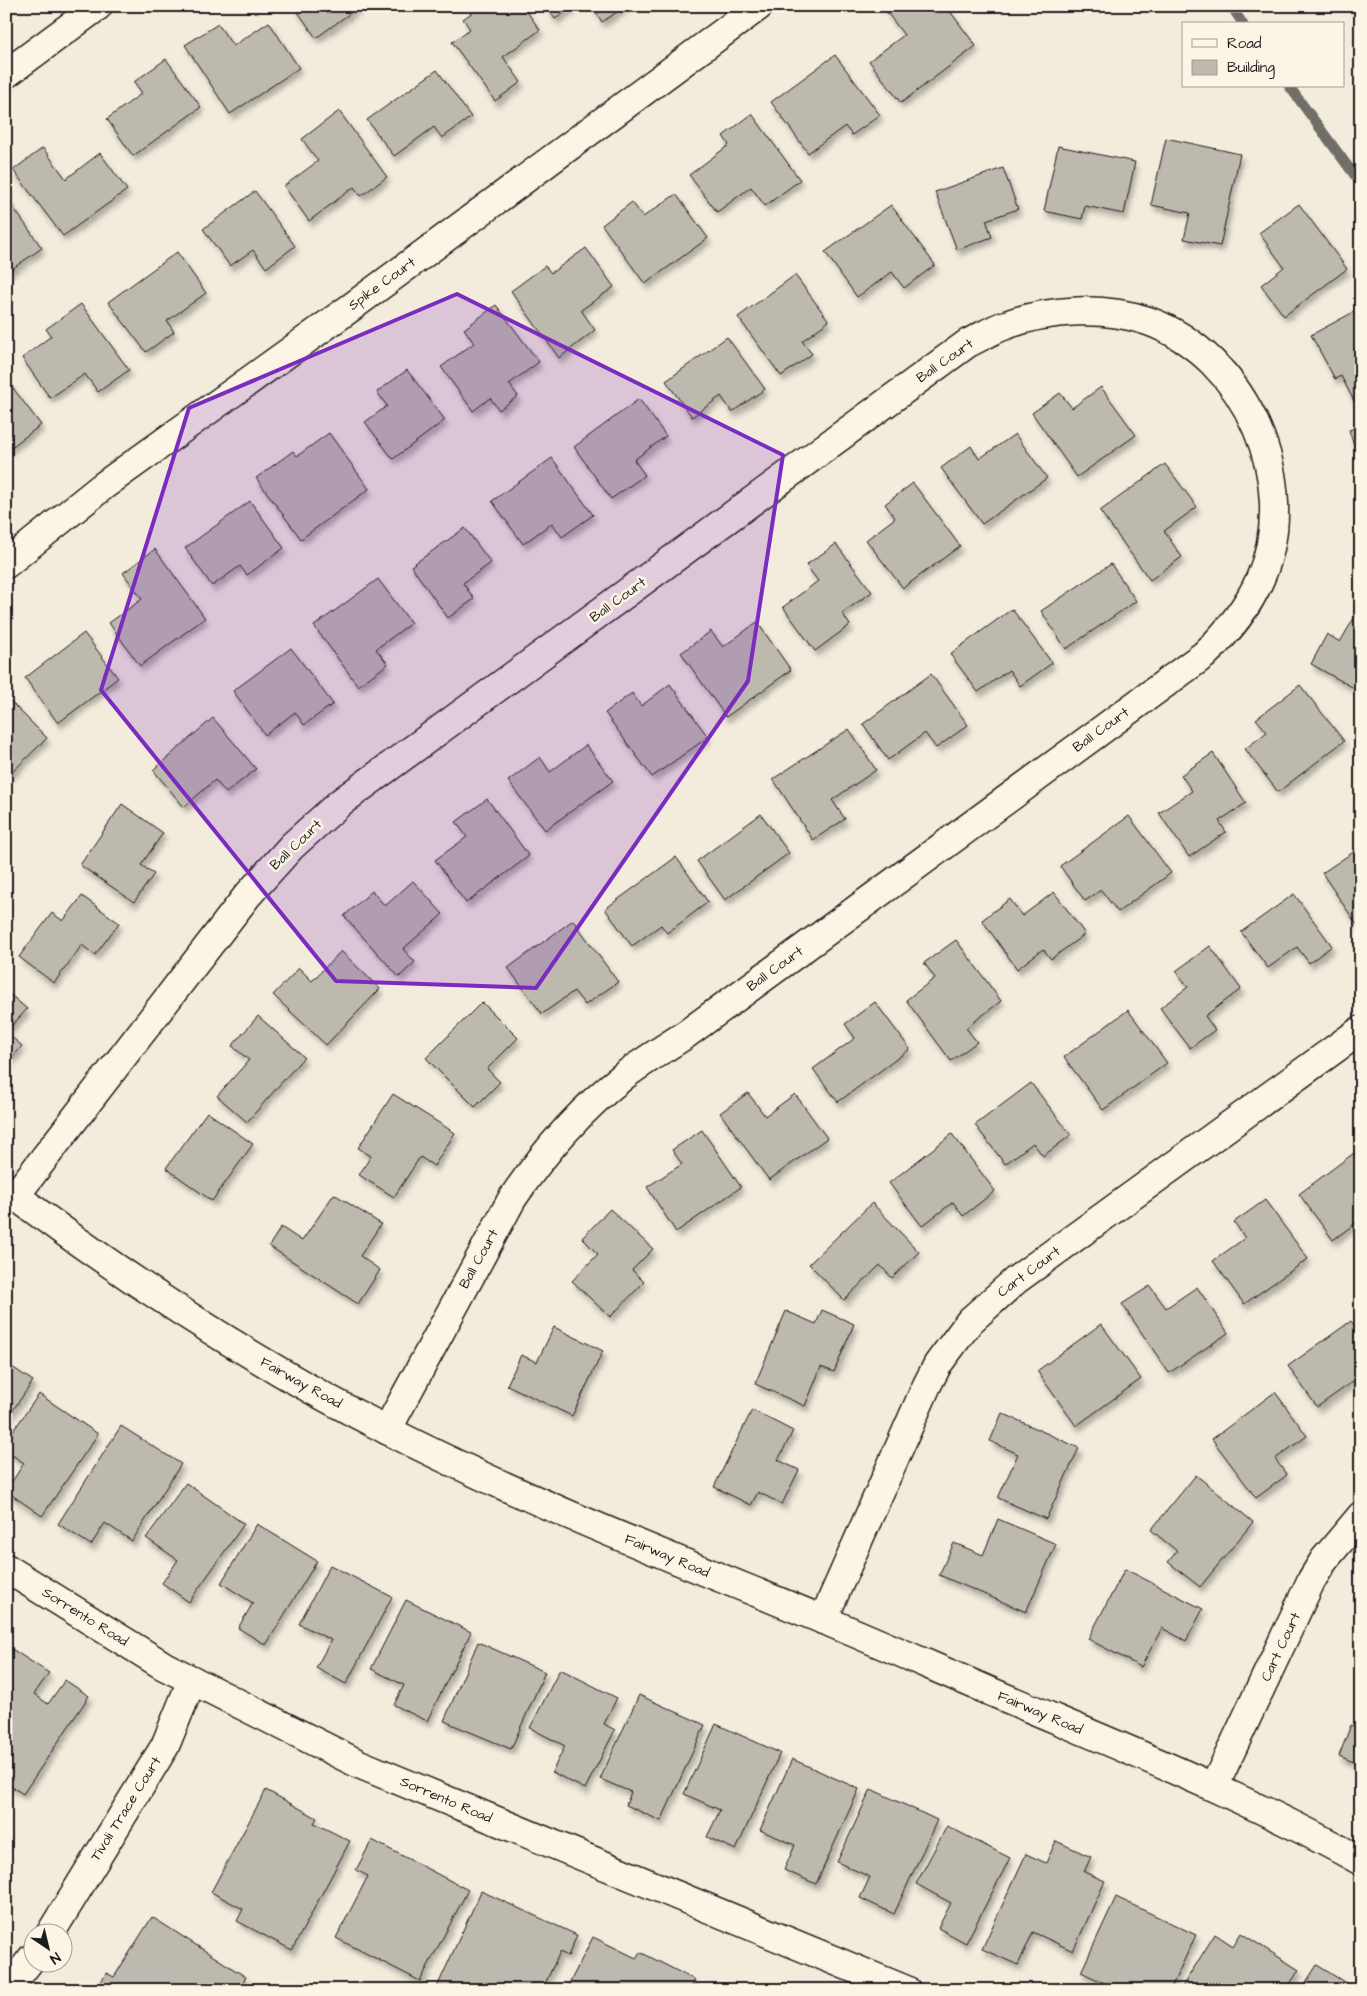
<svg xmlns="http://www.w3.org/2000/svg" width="1367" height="1996" font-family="'Architects Daughter',sans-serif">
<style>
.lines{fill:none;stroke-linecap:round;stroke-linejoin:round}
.stream{stroke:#716e68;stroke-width:10}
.building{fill:#beb9ae;stroke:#1c1c1c;filter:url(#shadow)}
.minor-casing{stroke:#1c1c1c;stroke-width:31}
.minor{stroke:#fcf5e5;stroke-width:28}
.marked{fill:#7b2cbf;fill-opacity:0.2;stroke:#7b2cbf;stroke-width:4;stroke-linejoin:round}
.labels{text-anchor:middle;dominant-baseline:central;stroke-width:5;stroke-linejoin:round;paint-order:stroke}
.street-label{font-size:14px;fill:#1c1c1c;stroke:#fcf5e5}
</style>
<defs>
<filter id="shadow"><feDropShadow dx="3" dy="5.5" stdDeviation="2.5" flood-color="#0004"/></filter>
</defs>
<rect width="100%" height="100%" fill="#f3ecdd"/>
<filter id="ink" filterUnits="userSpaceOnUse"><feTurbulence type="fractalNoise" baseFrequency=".02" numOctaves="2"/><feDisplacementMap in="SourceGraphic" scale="10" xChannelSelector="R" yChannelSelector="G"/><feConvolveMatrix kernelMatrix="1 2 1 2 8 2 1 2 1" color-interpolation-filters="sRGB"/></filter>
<g filter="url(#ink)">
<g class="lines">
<g class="stream">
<path d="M 1231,6 L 1243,24"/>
<path d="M 1289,86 L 1361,184"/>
</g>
</g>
<g class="building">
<path d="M 294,6 L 360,6 L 316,38 Z"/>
<path d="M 481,6 L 523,6 L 540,30 L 503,57 L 521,82 L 495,101 L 452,42 L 470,29 L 463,19 Z"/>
<path d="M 546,6 L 575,6 L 555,19 Z"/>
<path d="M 592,6 L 626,6 L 602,22 Z"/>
<path d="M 946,6 L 976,46 L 901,103 L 869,61 L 904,35 L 883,7 Z"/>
<path d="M 269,22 L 299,68 L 230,114 L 185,45 L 218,24 L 233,46 Z"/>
<path d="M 835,55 L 880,115 L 852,135 L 845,126 L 808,153 L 771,102 Z"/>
<path d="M 166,59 L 201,107 L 133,156 L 107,119 L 142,93 L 134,82 Z"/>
<path d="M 437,70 L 471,117 L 442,138 L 434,127 L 394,156 L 367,120 Z"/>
<path d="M 339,111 L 387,177 L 361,196 L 354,187 L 309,221 L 284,186 L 318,161 L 302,139 Z"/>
<path d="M 752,114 L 800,180 L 765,206 L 751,187 L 717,212 L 689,175 L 729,145 L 723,136 Z"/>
<path d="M 1166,138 L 1240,154 L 1220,246 L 1184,239 L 1190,213 L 1151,205 Z"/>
<path d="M 1058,146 L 1135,162 L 1124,214 L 1085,206 L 1082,219 L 1044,211 Z"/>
<path d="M 43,148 L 66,179 L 100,153 L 127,190 L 63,236 L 13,170 Z"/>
<path d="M 1003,168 L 1018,209 L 986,220 L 992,237 L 957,250 L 935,192 Z"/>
<path d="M 255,191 L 295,246 L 266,268 L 253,250 L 230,266 L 203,229 Z"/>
<path d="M 676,194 L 708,238 L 645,284 L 602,225 L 632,202 L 643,217 Z"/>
<path d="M 6,197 L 42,248 L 6,273 Z"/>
<path d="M 1299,204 L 1347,269 L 1284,316 L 1261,285 L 1284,267 L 1259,233 Z"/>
<path d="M 891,205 L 935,265 L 904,288 L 892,272 L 857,297 L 825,252 Z"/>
<path d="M 586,248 L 614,287 L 581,310 L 595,330 L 559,358 L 511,291 L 545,266 L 551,273 Z"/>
<path d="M 177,252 L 206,293 L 167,321 L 174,332 L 146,352 L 108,302 Z"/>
<path d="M 795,275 L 829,321 L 802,341 L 812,354 L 781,376 L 738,317 Z"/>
<path d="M 81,304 L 129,370 L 98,392 L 85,374 L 50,398 L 22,358 L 51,336 L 46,329 Z"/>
<path d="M 496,305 L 539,362 L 509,384 L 518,396 L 499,410 L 490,398 L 473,411 L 441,367 L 474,343 L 464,329 Z"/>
<path d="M 1361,308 L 1361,397 L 1354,401 L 1341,376 L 1335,379 L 1311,335 Z"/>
<path d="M 727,337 L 765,389 L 732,412 L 721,396 L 692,417 L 666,381 Z"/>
<path d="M 407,370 L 445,420 L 393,459 L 365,422 L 387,406 L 377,392 Z"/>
<path d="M 10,384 L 41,425 L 6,451 L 6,387 Z"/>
<path d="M 1101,387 L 1136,435 L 1077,477 L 1032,413 L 1060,393 L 1072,408 Z"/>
<path d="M 639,399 L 666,436 L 634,460 L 645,475 L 611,499 L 574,447 Z"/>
<path d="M 1361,426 L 1361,466 L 1349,430 Z"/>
<path d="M 329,433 L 369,489 L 301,539 L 256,478 L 293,451 L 297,456 Z"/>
<path d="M 1015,434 L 1047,478 L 982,524 L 941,468 L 971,446 L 979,459 Z"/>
<path d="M 552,458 L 593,515 L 562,537 L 552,523 L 523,544 L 492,501 Z"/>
<path d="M 1165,464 L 1197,507 L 1164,531 L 1182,557 L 1150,580 L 1100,511 Z"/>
<path d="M 913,483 L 960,546 L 903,588 L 866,540 L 895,518 L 885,504 Z"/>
<path d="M 250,501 L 284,548 L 247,575 L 240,566 L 212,586 L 185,548 Z"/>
<path d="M 465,528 L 491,563 L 463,583 L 474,599 L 448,618 L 411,566 Z"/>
<path d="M 836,544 L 872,592 L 842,613 L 850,625 L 815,651 L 783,607 L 818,581 L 806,565 Z"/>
<path d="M 155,549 L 205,618 L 140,666 L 109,623 L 142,599 L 123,573 Z"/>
<path d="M 1111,564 L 1136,601 L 1066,649 L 1041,611 Z"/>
<path d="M 378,579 L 411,623 L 376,649 L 388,664 L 358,686 L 314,626 Z"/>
<path d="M 1361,606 L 1361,692 L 1311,664 L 1327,634 L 1340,642 Z"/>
<path d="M 1012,609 L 1052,663 L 1020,686 L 1009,670 L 978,692 L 950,654 Z"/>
<path d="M 757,622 L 791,670 L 726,717 L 681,653 L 711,631 L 723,647 Z"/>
<path d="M 84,633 L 118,678 L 58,723 L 25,678 Z"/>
<path d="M 291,648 L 333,704 L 304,725 L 295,712 L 265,735 L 233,691 Z"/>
<path d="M 931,674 L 968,725 L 936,748 L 925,733 L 888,760 L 863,724 Z"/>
<path d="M 670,684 L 708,737 L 652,777 L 605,713 L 632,693 L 641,706 Z"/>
<path d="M 1300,685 L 1344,741 L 1278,792 L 1245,749 L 1267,732 L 1256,719 Z"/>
<path d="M 8,699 L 47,738 L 6,778 L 6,701 Z"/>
<path d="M 213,718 L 256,769 L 226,793 L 215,780 L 184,807 L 153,770 Z"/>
<path d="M 849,729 L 876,770 L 832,800 L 845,819 L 813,840 L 773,779 Z"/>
<path d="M 586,745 L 613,781 L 545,830 L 508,781 L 540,757 L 550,772 Z"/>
<path d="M 1213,753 L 1246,803 L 1219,821 L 1226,832 L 1189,857 L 1159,813 L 1192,791 L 1181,775 Z"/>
<path d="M 487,799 L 529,856 L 466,903 L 435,860 L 467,837 L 456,822 Z"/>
<path d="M 122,804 L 163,833 L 141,865 L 154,874 L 134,902 L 80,865 Z"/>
<path d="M 761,814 L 789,853 L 725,900 L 697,861 Z"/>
<path d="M 1129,816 L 1171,873 L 1118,912 L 1101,890 L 1085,901 L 1060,866 Z"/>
<path d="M 1361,847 L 1361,922 L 1357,925 L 1322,873 Z"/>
<path d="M 676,857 L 708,902 L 667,933 L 661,925 L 632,946 L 605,909 Z"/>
<path d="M 413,881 L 443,914 L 403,949 L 415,962 L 399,977 L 344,916 L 372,891 L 385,906 Z"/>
<path d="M 1054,892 L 1085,934 L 1051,959 L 1043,949 L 1017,969 L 982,920 L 1010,899 L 1022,916 Z"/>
<path d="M 1294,894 L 1332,946 L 1309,963 L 1297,947 L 1268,968 L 1241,932 Z"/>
<path d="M 82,896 L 119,923 L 95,955 L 82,945 L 54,983 L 19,957 L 52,913 L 63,921 Z"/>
<path d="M 573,920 L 618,982 L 585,1005 L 574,991 L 542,1014 L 508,968 Z"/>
<path d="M 956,940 L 1001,1001 L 966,1028 L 977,1042 L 951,1061 L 906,1000 L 935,978 L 924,963 Z"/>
<path d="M 1210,946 L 1241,989 L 1205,1016 L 1215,1030 L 1190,1048 L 1160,1008 L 1188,987 L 1176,971 Z"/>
<path d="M 341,951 L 380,989 L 326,1045 L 273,995 L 299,968 L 312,981 Z"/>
<path d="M 6,991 L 27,1009 L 6,1032 L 22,1046 L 6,1065 Z"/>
<path d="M 482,1002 L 518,1038 L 487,1069 L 500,1082 L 475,1107 L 426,1058 Z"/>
<path d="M 875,1002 L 910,1049 L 838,1102 L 813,1069 L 855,1038 L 845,1024 Z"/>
<path d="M 1128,1010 L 1167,1063 L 1103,1110 L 1064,1057 Z"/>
<path d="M 258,1016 L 304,1057 L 247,1122 L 217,1096 L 249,1060 L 232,1046 Z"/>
<path d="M 1031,1083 L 1071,1135 L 1043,1156 L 1033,1143 L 1005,1164 L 975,1125 Z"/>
<path d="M 748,1093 L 765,1116 L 795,1094 L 827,1138 L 769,1180 L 720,1113 Z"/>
<path d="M 393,1094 L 455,1133 L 434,1166 L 420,1157 L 394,1197 L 359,1175 L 371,1156 L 358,1148 Z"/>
<path d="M 207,1112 L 253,1144 L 212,1201 L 166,1168 Z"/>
<path d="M 702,1130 L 741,1187 L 676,1232 L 647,1187 L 682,1164 L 672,1150 Z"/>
<path d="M 952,1134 L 995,1191 L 963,1216 L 953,1202 L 922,1226 L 889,1183 Z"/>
<path d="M 1354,1153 L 1361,1162 L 1361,1219 L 1333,1240 L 1299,1194 Z"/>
<path d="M 334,1194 L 381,1224 L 360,1256 L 380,1270 L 358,1304 L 269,1246 L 281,1227 L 302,1241 Z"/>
<path d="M 1265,1200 L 1308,1259 L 1244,1304 L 1213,1261 L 1245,1238 L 1234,1222 Z"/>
<path d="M 872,1203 L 919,1252 L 892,1278 L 880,1265 L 844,1300 L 809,1264 Z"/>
<path d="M 610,1209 L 653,1249 L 632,1270 L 644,1282 L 610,1317 L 572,1281 L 598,1254 L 582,1238 Z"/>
<path d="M 1150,1286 L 1166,1308 L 1197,1287 L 1228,1333 L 1169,1373 L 1122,1304 Z"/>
<path d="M 822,1310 L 854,1324 L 834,1372 L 821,1367 L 805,1406 L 755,1384 L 786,1311 L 816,1324 Z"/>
<path d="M 1351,1321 L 1361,1334 L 1361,1383 L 1358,1378 L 1317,1407 L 1288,1366 Z"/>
<path d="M 1101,1324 L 1141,1379 L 1076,1426 L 1037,1371 Z"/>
<path d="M 554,1327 L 603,1351 L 572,1416 L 507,1385 L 521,1355 L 537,1362 Z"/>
<path d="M 6,1363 L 33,1381 L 6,1420 Z"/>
<path d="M 1275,1392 L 1307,1436 L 1275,1459 L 1287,1475 L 1256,1498 L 1212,1439 Z"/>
<path d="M 39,1394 L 98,1434 L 42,1516 L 6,1491 L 24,1463 L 6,1451 L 6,1441 Z"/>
<path d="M 752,1410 L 793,1431 L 778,1460 L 799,1470 L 782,1504 L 758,1492 L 751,1505 L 714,1487 Z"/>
<path d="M 1002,1413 L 1079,1448 L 1046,1519 L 998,1498 L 1018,1454 L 990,1441 Z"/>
<path d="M 121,1426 L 181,1464 L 132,1541 L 105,1523 L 91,1545 L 58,1524 Z"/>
<path d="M 1196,1475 L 1253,1522 L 1200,1587 L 1168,1562 L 1177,1551 L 1151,1530 Z"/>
<path d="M 186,1483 L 244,1524 L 189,1602 L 162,1583 L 178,1560 L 146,1538 Z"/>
<path d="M 998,1519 L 1056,1544 L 1026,1612 L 939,1575 L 954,1543 L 983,1555 Z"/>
<path d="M 257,1524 L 317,1561 L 266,1645 L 238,1628 L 253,1603 L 221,1583 Z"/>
<path d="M 330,1565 L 392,1597 L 346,1684 L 316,1668 L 331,1640 L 299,1624 Z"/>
<path d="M 1125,1569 L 1203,1609 L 1186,1641 L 1162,1628 L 1141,1667 L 1088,1639 Z"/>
<path d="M 406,1600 L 471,1632 L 427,1721 L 394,1705 L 404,1685 L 371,1669 Z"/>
<path d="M 478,1642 L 545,1672 L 511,1749 L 444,1721 Z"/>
<path d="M 7,1646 L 49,1673 L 34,1694 L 48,1704 L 65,1680 L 89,1696 L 23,1794 L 6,1783 Z"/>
<path d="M 560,1669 L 617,1698 L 604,1724 L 615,1730 L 585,1789 L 552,1772 L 565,1746 L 530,1728 Z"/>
<path d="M 639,1695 L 705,1725 L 661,1821 L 626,1805 L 631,1792 L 600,1779 Z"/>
<path d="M 716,1724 L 780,1753 L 736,1850 L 707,1837 L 720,1810 L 684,1794 Z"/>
<path d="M 1351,1725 L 1361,1729 L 1361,1765 L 1339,1756 Z"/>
<path d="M 792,1759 L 859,1789 L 816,1884 L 784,1870 L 795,1845 L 760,1830 Z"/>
<path d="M 871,1789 L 937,1820 L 894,1914 L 860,1898 L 870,1877 L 837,1862 Z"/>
<path d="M 266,1790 L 317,1818 L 314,1823 L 350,1841 L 292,1950 L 237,1921 L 243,1909 L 211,1892 Z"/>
<path d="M 947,1826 L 1010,1858 L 966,1943 L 938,1928 L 951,1903 L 916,1884 Z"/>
<path d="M 372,1840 L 468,1890 L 420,1981 L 336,1938 L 368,1876 L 356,1870 Z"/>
<path d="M 1056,1841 L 1091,1857 L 1084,1872 L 1105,1881 L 1073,1951 L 1033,1932 L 1018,1965 L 982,1949 L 1026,1854 L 1046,1863 Z"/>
<path d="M 481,1891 L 577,1935 L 568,1956 L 560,1952 L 542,1990 L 443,1990 L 437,1987 Z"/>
<path d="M 1116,1897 L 1196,1935 L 1170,1990 L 1119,1990 L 1081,1972 Z"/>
<path d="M 152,1917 L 246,1977 L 238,1990 L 96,1990 L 106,1973 L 114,1977 Z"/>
<path d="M 1241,1933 L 1299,1970 L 1286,1990 L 1180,1990 L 1215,1934 L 1233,1946 Z"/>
<path d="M 593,1937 L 636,1958 L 640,1952 L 695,1980 L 690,1990 L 566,1990 Z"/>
<path d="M 1317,1965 L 1357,1990 L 1301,1990 Z"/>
</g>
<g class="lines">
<g class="minor-casing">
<g id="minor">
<path d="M 6,74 L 98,6"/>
<path d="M 6,564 L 103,486 L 353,306 L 759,6"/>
<path d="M 6,1189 C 126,1279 252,1361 385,1429 C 526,1501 673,1558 819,1618 C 875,1641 931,1666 987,1690 C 1113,1744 1241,1794 1361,1861"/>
<path d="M 15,1196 L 247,896 L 292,846 L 341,802 L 968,343 C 981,337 993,329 1006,325 C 1049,309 1104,306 1148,321 C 1246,356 1302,483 1260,579 C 1247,609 1228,632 1204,655 L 685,1035 C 665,1048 644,1061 625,1075 C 580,1110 543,1153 512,1199 L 387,1430"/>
<path d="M 6,1568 L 164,1666 L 359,1764 L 906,1990"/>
<path d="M 823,1620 L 927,1385 L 938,1364 L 970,1321 L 1016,1280 L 1361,1030"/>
<path d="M 1214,1787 L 1311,1581 L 1324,1560 L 1361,1516"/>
<path d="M 50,1934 L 165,1746 L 192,1680"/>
<path d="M 7,1990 L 32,1958"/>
</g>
</g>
<use href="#minor" class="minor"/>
</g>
</g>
<path class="marked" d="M 457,294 L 783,455 L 748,681 L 536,988 L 336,981 L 101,690 L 189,408 Z"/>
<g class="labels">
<g class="street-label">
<text transform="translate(382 284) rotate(-36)">Spike Court</text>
<text transform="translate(945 361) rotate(-35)">Ball Court</text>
<text transform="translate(618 600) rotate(-36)">Ball Court</text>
<text transform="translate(1101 730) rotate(-36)">Ball Court</text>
<text transform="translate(296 845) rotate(-44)">Ball Court</text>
<text transform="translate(775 969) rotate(-36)">Ball Court</text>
<text transform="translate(479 1259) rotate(-61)">Ball Court</text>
<text transform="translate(1029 1272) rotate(-37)">Cart Court</text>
<text transform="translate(301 1383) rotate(29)">Fairway Road</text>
<text transform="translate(667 1556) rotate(23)">Fairway Road</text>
<text transform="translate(85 1617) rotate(32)">Sorrento Road</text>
<text transform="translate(1281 1647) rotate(-65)">Cart Court</text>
<text transform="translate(1040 1713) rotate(23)">Fairway Road</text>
<text transform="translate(446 1800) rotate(23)">Sorrento Road</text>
<text transform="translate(126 1809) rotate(-58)">Tivoli Trace Court</text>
</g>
</g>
<rect width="1367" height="1996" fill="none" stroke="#fcf5e5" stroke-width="25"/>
<rect x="12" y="12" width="1342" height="1971" fill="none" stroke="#1c1c1c" stroke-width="2" filter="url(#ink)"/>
<rect x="1182" y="22" width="162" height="65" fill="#fcf5e5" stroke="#a29e95"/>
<rect x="1192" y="39" width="25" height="8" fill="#fcf5e5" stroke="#a29e95"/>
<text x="1227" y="48" font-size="15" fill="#1c1c1c">Road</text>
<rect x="1192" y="60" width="25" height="15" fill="#beb9ae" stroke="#a29e95"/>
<text x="1227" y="72" font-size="15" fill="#1c1c1c">Building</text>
<g transform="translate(48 1948) rotate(145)"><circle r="24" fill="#fcf5e5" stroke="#a29e95"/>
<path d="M0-4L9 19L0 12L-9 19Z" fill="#1c1c1c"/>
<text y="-8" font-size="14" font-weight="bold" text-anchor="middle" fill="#1c1c1c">N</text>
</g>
</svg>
